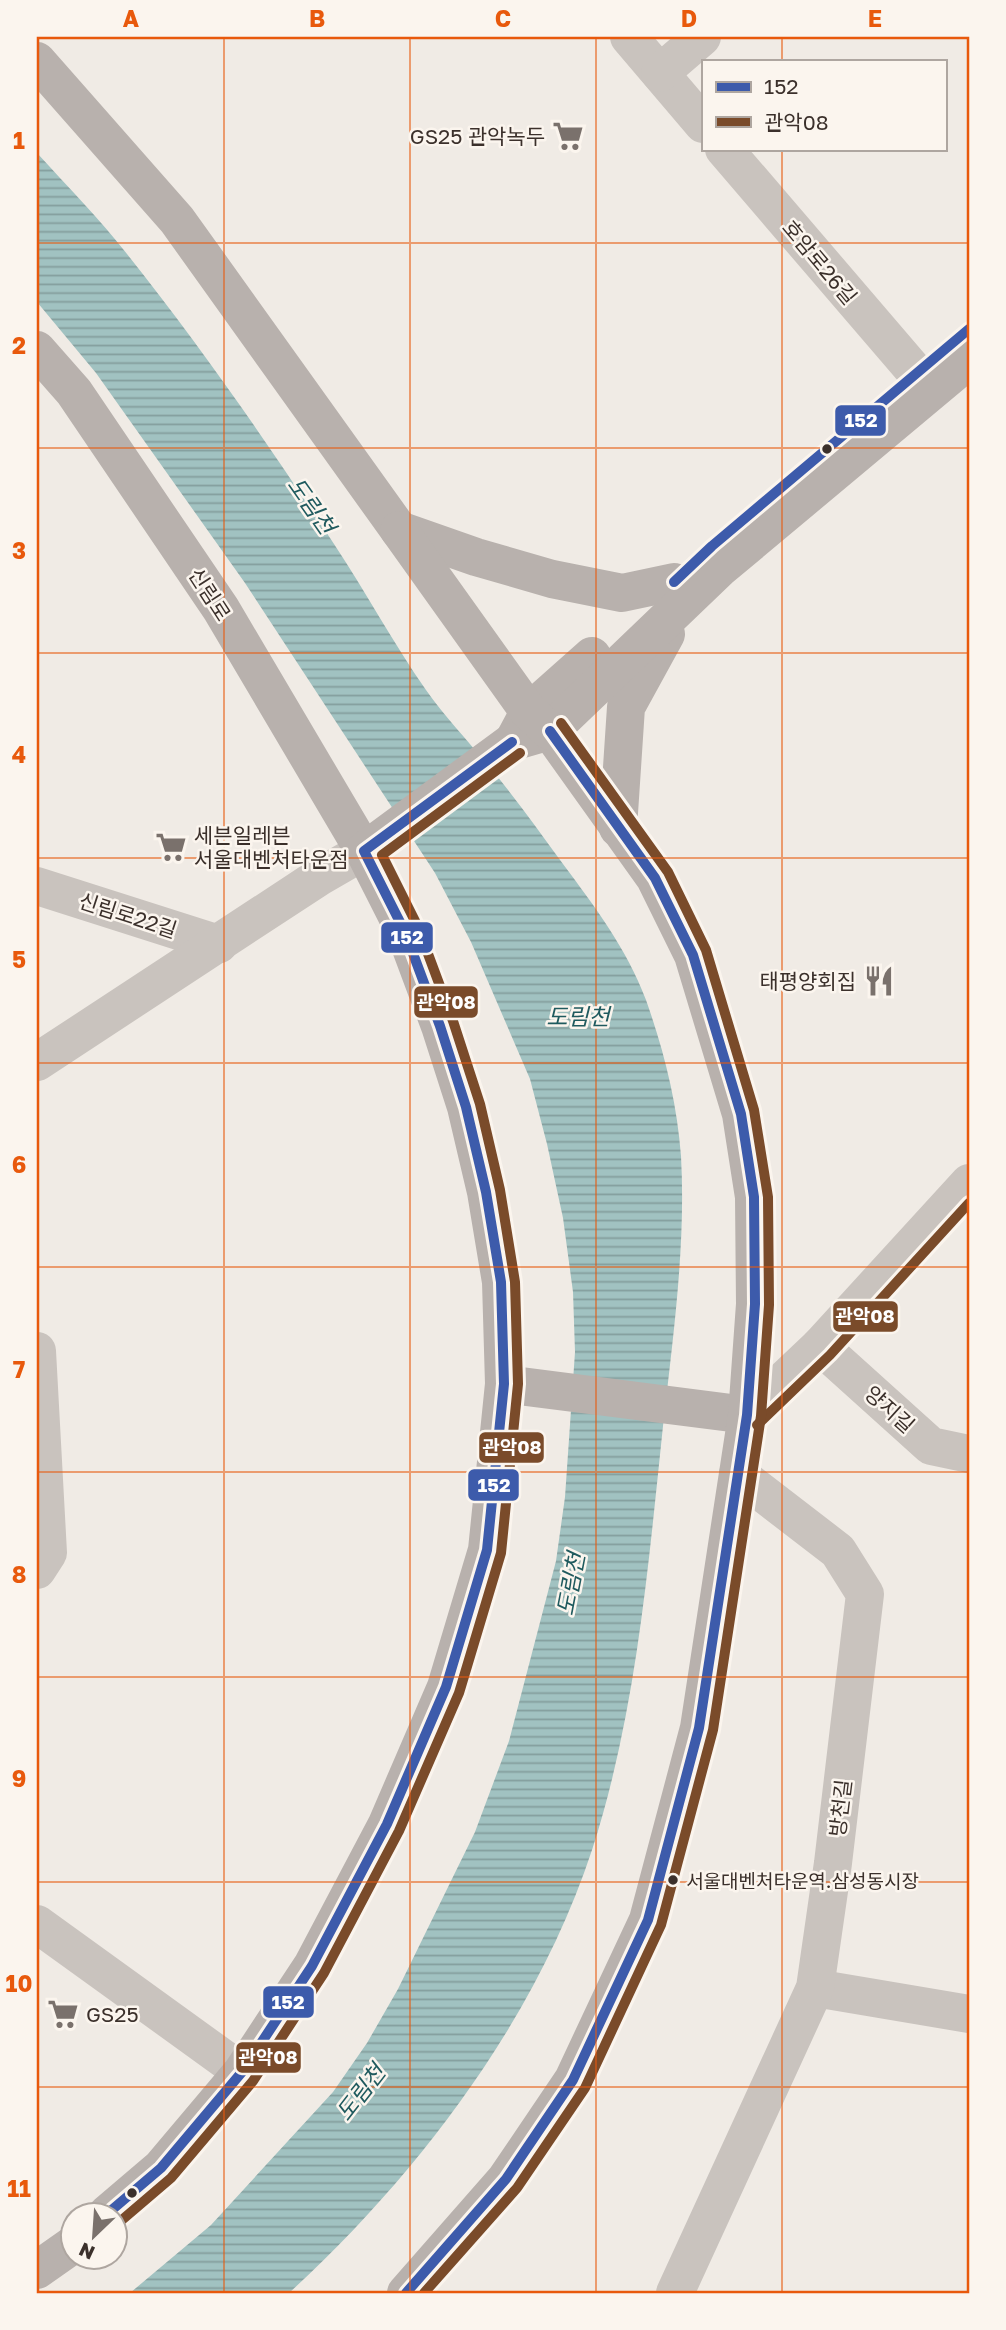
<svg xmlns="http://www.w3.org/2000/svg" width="1006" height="2330" font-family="'Golos Text','Noto Sans KR',sans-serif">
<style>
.water{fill:url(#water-rules)}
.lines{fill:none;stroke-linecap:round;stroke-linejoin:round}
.minor{stroke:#c9c3be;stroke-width:38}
.major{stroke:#b8b1ad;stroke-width:38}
.major-bridge{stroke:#b8b1ad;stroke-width:38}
.bus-1-casing{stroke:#fbf5ee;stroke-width:16}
.bus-2-casing{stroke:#fbf5ee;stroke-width:16}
.bus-1{stroke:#3d5bab;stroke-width:10}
.bus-2{stroke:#7a4b2a;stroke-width:10}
.grid{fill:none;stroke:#e8590c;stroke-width:2;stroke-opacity:0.55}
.bus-dot{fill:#3b302b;stroke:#fbf5ee;stroke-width:2.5}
.labels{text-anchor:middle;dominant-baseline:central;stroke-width:5;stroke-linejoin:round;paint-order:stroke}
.bus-label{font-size:19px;fill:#3b302b;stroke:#fbf5ee;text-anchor:start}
.poi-label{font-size:21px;fill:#3b302b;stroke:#fbf5ee;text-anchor:end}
.street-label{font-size:21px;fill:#3b302b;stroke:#fbf5ee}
.water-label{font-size:23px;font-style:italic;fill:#1f5a5e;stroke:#fbf5ee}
.line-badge{stroke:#fbf5ee;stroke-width:2.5}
.badge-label{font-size:19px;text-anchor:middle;font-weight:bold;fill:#fff}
.neatline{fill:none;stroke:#e8590c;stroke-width:2.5}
.grid-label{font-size:23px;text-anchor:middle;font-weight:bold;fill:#e8590c}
</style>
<defs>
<pattern id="water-rules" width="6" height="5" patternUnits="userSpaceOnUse" patternTransform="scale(1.75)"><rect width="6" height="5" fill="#a1c2c1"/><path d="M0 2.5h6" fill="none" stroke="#849e9d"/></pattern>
</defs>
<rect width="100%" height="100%" fill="#f0ebe5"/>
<path class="water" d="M 37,153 C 67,186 99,218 127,254 C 201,347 269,445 334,544 C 366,592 393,643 426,690 C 445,717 468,741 489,766 C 515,798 539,831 563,864 C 595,907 627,949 646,1000 C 664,1051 677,1102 681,1156 C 686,1245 673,1337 663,1426 C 648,1568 636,1714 592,1850 C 537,2018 418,2175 289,2293 L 130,2293 L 211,2225 L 333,2092 L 367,2043 L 398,1989 L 475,1832 L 509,1741 L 556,1561 L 565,1497 L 575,1352 L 573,1292 L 563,1218 L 547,1144 L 530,1079 L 471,942 L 435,873 L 245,583 L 96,373 L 37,302 Z"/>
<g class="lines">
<g class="minor">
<path d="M 629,37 L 703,124"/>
<path d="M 660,73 L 702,37"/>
<path d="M 724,149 L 917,374"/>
<path d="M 37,886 L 219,944"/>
<path d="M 37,1062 L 319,877 L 364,851"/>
<path d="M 820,1346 L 931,1446 L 969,1454"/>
<path d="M 37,1351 L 48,1553 L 37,1570"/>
<path d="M 747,1415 L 820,1346 L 969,1183"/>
<path d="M 37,1924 L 242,2072"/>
<path d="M 815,1988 L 969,2014"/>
<path d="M 675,2293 L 815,1988 L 833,1863 L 865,1594 L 838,1551 L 738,1474"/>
</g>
<g class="major">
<path d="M 37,61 L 177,220 L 399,530 L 476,557 L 552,579 L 622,593 L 674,582"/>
<path d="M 37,350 L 74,392 L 221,609 L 364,851 L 405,932 L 440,1026 L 466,1107 L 486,1192 L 501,1282 L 504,1384 L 487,1550 L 446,1687 L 387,1824 L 312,1966 L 242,2072 L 161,2168 L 107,2214"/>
<path d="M 513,742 L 529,712 L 592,656"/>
<path d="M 618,828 L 626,707 L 666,634"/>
<path d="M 364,851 L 512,742 L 550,731 L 719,569 L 969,360"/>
<path d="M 504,1384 L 747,1415"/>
<path d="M 37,2270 L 74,2244"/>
<path d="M 406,2293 L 506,2179 L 573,2080 L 648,1920 L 699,1728 L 747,1415 L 755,1304 L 754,1197 L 741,1114 L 693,955 L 655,878 L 550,731"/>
</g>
<path class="major-bridge" d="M 399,530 L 529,712 L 550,731"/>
<g class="bus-1-casing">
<g id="bus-1">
<path d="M 674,582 L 712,546 L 969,329"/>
<path d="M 107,2214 L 161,2168 L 242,2072 L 312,1966 L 387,1824 L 446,1687 L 487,1550 L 504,1384 L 501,1282 L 486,1192 L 466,1107 L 440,1026 L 405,932 L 364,851 L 512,742"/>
<path d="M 406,2293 L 506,2179 L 573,2080 L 648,1920 L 699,1728 L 747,1415 L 755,1304 L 754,1197 L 741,1114 L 693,955 L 655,878 L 550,731"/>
</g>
</g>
<g class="bus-2-casing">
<g id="bus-2">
<path d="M 757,1425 L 830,1355 L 969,1203"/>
<path d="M 116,2225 L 171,2178 L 253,2081 L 324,1973 L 399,1831 L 459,1693 L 501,1553 L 518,1384 L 515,1282 L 500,1190 L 480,1104 L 453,1021 L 418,927 L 382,855 L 520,753"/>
<path d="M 424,2293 L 517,2188 L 585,2088 L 661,1925 L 713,1730 L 761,1416 L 769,1305 L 768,1197 L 754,1110 L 706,950 L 668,872 L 561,723"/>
</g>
</g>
<use href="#bus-1" class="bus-1"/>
<use href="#bus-2" class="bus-2"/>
</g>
<path class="grid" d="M 224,37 L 224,2293M 410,37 L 410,2293M 596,37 L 596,2293M 782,37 L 782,61M 782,149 L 782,2293M 37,243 L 969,243M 37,448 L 969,448M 37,653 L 969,653M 37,858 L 969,858M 37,1063 L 969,1063M 37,1267 L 969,1267M 37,1472 L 969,1472M 37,1677 L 969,1677M 37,1882 L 969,1882M 37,2087 L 969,2087"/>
<defs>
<g id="supermarket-bare" transform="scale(2.415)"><path d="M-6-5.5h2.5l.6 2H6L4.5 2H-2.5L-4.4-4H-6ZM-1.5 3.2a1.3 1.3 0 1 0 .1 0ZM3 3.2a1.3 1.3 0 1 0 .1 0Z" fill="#7a716c" stroke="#fbf5ee" stroke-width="2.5" paint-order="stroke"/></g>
<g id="restaurant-bare" transform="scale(2.415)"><path d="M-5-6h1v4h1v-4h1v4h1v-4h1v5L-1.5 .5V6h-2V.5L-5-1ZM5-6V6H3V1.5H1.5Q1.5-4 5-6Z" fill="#7a716c" stroke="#fbf5ee" stroke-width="2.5" paint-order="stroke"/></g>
</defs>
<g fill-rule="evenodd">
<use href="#supermarket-bare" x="568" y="136"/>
<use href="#supermarket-bare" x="171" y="847"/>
<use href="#restaurant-bare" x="879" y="981"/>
<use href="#supermarket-bare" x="63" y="2014"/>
</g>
<g class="bus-dot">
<circle cx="827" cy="449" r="6"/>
<circle cx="673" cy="1880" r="6"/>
<circle cx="132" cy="2193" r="6"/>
</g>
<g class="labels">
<g class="bus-label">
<text x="686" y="1880">서울대벤처타운역.삼성동시장</text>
</g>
<g class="poi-label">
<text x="545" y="136">GS25 관악녹두</text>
<text x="194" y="835" text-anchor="start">세븐일레븐<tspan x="194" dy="24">서울대벤처타운점</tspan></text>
<text x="856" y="981">태평양회집</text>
<text x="86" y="2014" text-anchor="start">GS25</text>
</g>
<g class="street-label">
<text transform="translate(820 262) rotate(50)">호암로26길</text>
<text transform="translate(210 594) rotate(57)">신림로</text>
<text transform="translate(128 915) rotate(18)">신림로22길</text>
<text transform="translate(890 1409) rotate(42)">양지길</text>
<text transform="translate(840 1808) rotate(-83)">방천길</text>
</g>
<g class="water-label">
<text transform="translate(312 505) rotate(55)">도림천</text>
<text x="578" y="1016">도림천</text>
<text transform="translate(570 1584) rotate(-79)">도림천</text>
<text transform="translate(360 2092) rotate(-52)">도림천</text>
</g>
</g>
<g class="line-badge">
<rect x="834" y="404" width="53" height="33" rx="7" fill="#3d5bab"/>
<rect x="380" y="921" width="54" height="33" rx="7" fill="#3d5bab"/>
<rect x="413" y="985" width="66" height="34" rx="7" fill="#7a4b2a"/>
<rect x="832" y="1300" width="67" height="33" rx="7" fill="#7a4b2a"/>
<rect x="478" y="1431" width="67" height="33" rx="7" fill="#7a4b2a"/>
<rect x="467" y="1468" width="53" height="34" rx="7" fill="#3d5bab"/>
<rect x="262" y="1985" width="53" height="34" rx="7" fill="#3d5bab"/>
<rect x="235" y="2041" width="67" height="33" rx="7" fill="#7a4b2a"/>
</g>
<g class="badge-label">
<text x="861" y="427">152</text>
<text x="407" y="944">152</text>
<text x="446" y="1009">관악08</text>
<text x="865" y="1323">관악08</text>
<text x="512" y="1454">관악08</text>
<text x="494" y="1492">152</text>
<text x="288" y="2009">152</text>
<text x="268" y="2064">관악08</text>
</g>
<rect width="1006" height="2330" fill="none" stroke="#fbf5ee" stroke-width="77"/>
<rect x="702" y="60" width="245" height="91" fill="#fbf5ee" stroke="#aea6a0" stroke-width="2"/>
<rect x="716" y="82" width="35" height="10" fill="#3d5bab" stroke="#aea6a0" stroke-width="2"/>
<text x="764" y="94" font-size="21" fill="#3b302b">152</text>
<rect x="716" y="117" width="35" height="10" fill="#7a4b2a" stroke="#aea6a0" stroke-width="2"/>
<text x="764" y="130" font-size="21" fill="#3b302b">관악08</text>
<g transform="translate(94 2236) rotate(205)"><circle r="33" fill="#fbf5ee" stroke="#aea6a0" stroke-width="2"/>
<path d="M0-5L12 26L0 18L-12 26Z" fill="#7a716c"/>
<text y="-10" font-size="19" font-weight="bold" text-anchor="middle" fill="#3b302b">N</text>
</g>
<rect x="38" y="38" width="930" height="2254" class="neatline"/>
<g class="grid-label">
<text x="131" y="27">A</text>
<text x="317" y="27">B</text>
<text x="503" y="27">C</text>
<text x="689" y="27">D</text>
<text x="875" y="27">E</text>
<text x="19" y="149">1</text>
<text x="19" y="354">2</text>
<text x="19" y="559">3</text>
<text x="19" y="763">4</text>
<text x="19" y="968">5</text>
<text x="19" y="1173">6</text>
<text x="19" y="1378">7</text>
<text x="19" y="1583">8</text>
<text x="19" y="1787">9</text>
<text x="19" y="1992">10</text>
<text x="19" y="2197">11</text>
</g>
</svg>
